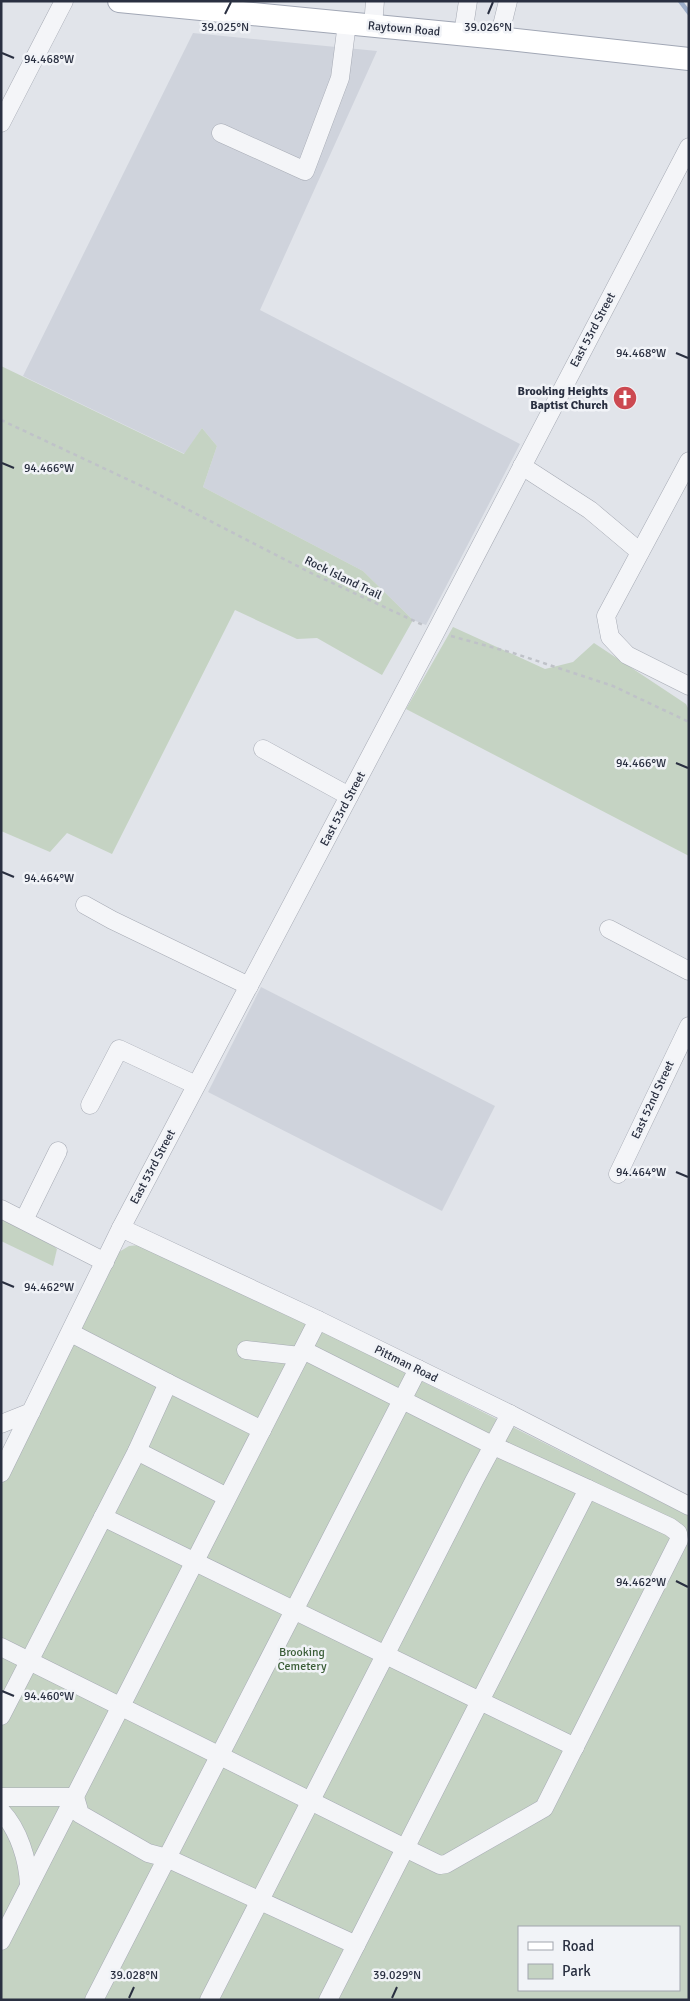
<svg xmlns="http://www.w3.org/2000/svg" width="690" height="2001" font-family="Signika,sans-serif">
<style>
.built{fill:#cfd3dc}
.green{fill:#c5d3c3;fill-rule:evenodd}
.lines{fill:none;stroke-linecap:round;stroke-linejoin:round}
.stream{stroke:#9daec9;stroke-width:4.5}
.minor-casing{stroke:#a6aab4;stroke-width:19}
.major-casing{stroke:#a1a7b5;stroke-width:24}
.path{stroke:#bfc2c8;stroke-width:2.5;stroke-dasharray:4 4;stroke-linecap:butt}
.minor{stroke:#f4f5f8;stroke-width:18}
.major{stroke:#fff;stroke-width:22}
.ticks{fill:none;stroke:#2a3041;stroke-width:2}
.labels{text-anchor:middle;dominant-baseline:central;stroke-width:5;stroke-linejoin:round;paint-order:stroke}
.street-label{font-size:12px;fill:#2a3041;stroke:#f1f3f7}
.poi-label{font-size:12px;font-weight:bold;fill:#2a3041;stroke:#f1f3f7;text-anchor:end}
.park-label{font-size:12px;fill:#3b5d37;stroke:#f1f3f7}
.ticks-label{font-size:12px;text-anchor:middle;fill:#2a3041;stroke:#f1f3f7;stroke-width:5;stroke-linejoin:round;paint-order:stroke}
</style>
<rect width="100%" height="100%" fill="#e1e4ea"/>
<g class="built">
<path d="M 193,33 L 377,51 L 260,310 L 520,444 L 426,625 L 413,620 L 363,571 L 203,487 L 217,446 L 202,428 L 185,454 L 23,376 Z"/>
<path d="M 261,987 L 495,1106 L 442,1211 L 208,1092 Z"/>
</g>
<g class="green">
<path d="M 1,366 L 184,454 L 202,428 L 217,446 L 203,487 L 363,571 L 413,620 L 382,675 L 317,638 L 297,639 L 235,610 L 112,854 L 67,833 L 50,852 L 1,831 Z"/>
<path d="M 453,627 L 545,669 L 573,662 L 594,643 L 686,704 L 689,710 L 689,856 L 406,709 Z"/>
<path d="M 1,1214 L 39,1233 L 57,1249 L 53,1266 L 1,1241 Z"/>
<path d="M 139,1245 L 336,1338 L 689,1516 L 689,2000 L 1,2000 L 1,1486 L 119,1252 L 129,1246 ZM 519,1927 L 679,1927 L 679,1990 L 519,1990 Z"/>
</g>
<g class="lines">
<path class="stream" d="M 680,1 L 689,13"/>
<g class="minor-casing">
<g id="minor">
<path d="M 373,26 L 375,1"/>
<path d="M 463,34 L 468,1"/>
<path d="M 499,38 L 508,1"/>
<path d="M 1,123 L 64,1"/>
<path d="M 221,133 L 305,171 L 340,78 L 347,23"/>
<path d="M 689,461 L 606,616 L 610,637 L 627,655 L 689,686"/>
<path d="M 522,466 L 590,510 L 640,552"/>
<path d="M 263,749 L 349,796"/>
<path d="M 85,905 L 112,920 L 249,986"/>
<path d="M 609,929 L 689,971"/>
<path d="M 90,1105 L 119,1049 L 196,1085"/>
<path d="M 618,1174 L 689,1026"/>
<path d="M 1,1209 L 105,1262"/>
<path d="M 24,1220 L 58,1151"/>
<path d="M 121,1228 L 318,1320 L 510,1414 L 689,1506"/>
<path d="M 246,1350 L 300,1356"/>
<path d="M 168,1383 L 262,1430"/>
<path d="M 1,1424 L 31,1412"/>
<path d="M 137,1451 L 227,1497"/>
<path d="M 1,1473 L 121,1228 L 432,639 L 689,147"/>
<path d="M 103,1517 L 480,1701 L 588,1489 L 494,1446 L 303,1350"/>
<path d="M 1,1647 L 405,1848 L 440,1865 L 446,1864 L 544,1808 L 679,1540 L 678,1533 L 670,1527 L 588,1489"/>
<path d="M 1,1716 L 137,1451 L 168,1383 L 71,1333"/>
<path d="M 1,1797 L 75,1797 L 80,1814 L 148,1853 L 167,1858 L 356,1945 L 480,1701 L 575,1747"/>
<path d="M 1,1811 C 19,1830 28,1860 29,1885"/>
<path d="M 1,1941 L 318,1320"/>
<path d="M 94,2000 L 418,1369"/>
<path d="M 209,2000 L 474,1481 L 510,1414"/>
<path d="M 328,2000 L 356,1945"/>
</g>
</g>
<g class="major-casing">
<path id="major" d="M 119,1 L 499,38 L 689,59"/>
</g>
<g class="path">
<path d="M 1,420 L 148,489 L 313,574 L 423,625"/>
<path d="M 451,636 L 513,653 L 613,686 L 689,722"/>
</g>
<use href="#minor" class="minor"/>
<use href="#major" class="major"/>
</g>
<path class="ticks" d="M 225,14 L 231,2M 488,14 L 493,2M 2,53 L 14,58M 676,353 L 688,358M 2,463 L 14,468M 676,763 L 688,768M 2,872 L 14,877M 676,1172 L 688,1177M 2,1282 L 14,1287M 676,1581 L 688,1587M 2,1691 L 14,1696M 129,1998 L 134,1987M 392,1998 L 397,1987"/>
<defs>
<g id="church-disc" transform="scale(1.25)"><circle r="9.5" fill="#cc4951" stroke="#f1f3f7"/><path d="M-1.2-6h2.4v3.5h3.3v2.4h-3.3V6h-2.4V-.1h-3.3v-2.4h3.3Z" fill="#fff"/></g>
</defs>
<g fill-rule="evenodd">
<use href="#church-disc" x="625" y="398"/>
</g>
<g class="labels">
<g class="street-label">
<text transform="translate(404 29) rotate(5)">Raytown Road</text>
<text transform="translate(593 330) rotate(-62)">East 53rd Street</text>
<text transform="translate(343 578) rotate(26)">Rock Island Trail</text>
<text transform="translate(343 809) rotate(-62)">East 53rd Street</text>
<text transform="translate(653 1100) rotate(-65)">East 52nd Street</text>
<text transform="translate(153 1167) rotate(-62)">East 53rd Street</text>
<text transform="translate(406 1364) rotate(26)">Pittman Road</text>
</g>
<g class="poi-label">
<text x="608" y="391">Brooking Heights<tspan x="608" dy="14">Baptist Church</tspan></text>
</g>
<g class="park-label">
<text x="302" y="1652">Brooking<tspan x="302" dy="14">Cemetery</tspan></text>
</g>
</g>
<g class="ticks-label">
<text x="225" y="31">39.025°N</text>
<text x="488" y="31">39.026°N</text>
<text x="49" y="63">94.468°W</text>
<text x="641" y="357">94.468°W</text>
<text x="49" y="472">94.466°W</text>
<text x="641" y="767">94.466°W</text>
<text x="49" y="882">94.464°W</text>
<text x="641" y="1176">94.464°W</text>
<text x="49" y="1291">94.462°W</text>
<text x="641" y="1586">94.462°W</text>
<text x="49" y="1700">94.460°W</text>
<text x="134" y="1979">39.028°N</text>
<text x="397" y="1979">39.029°N</text>
</g>
<rect width="690" height="2001" fill="none" stroke="#2a3041" stroke-width="5"/>
<rect x="518" y="1926" width="162" height="65" fill="#f1f3f7" stroke="#a1a5ae"/>
<rect x="528" y="1942" width="25" height="8" fill="#ffffff" stroke="#a1a5ae"/>
<text x="562" y="1951" font-size="15" fill="#2a3041">Road</text>
<rect x="528" y="1964" width="25" height="15" fill="#c5d3c3" stroke="#a1a5ae"/>
<text x="562" y="1976" font-size="15" fill="#2a3041">Park</text>
</svg>
